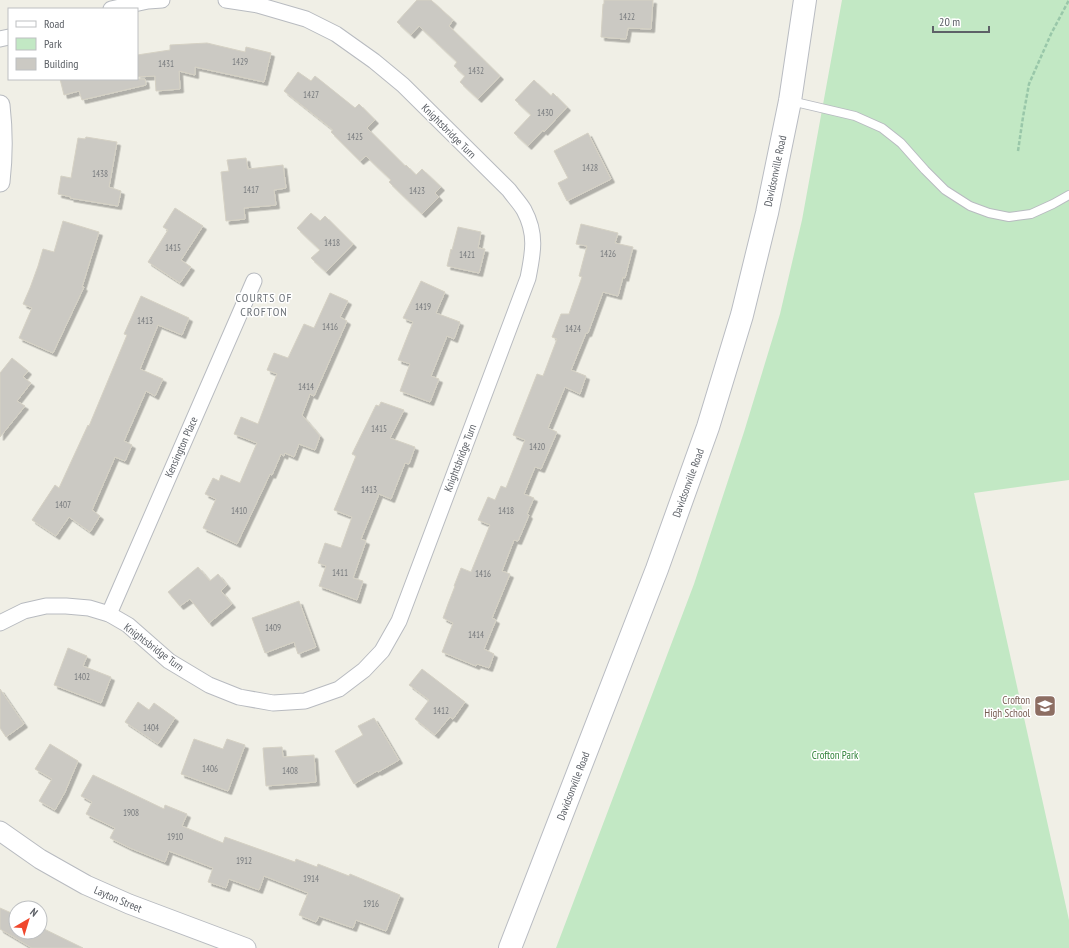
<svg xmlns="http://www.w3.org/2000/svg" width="1069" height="948" font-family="'PT Sans Narrow',sans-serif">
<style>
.green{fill:#c2e8c4}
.building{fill:#cbc9c3;stroke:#d5d1c4;filter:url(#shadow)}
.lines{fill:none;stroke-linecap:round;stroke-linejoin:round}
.service-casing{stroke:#b8bbc0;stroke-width:10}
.minor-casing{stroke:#b8bbc0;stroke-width:17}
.tertiary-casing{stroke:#b8bbc0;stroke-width:21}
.secondary-casing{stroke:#b9bcc2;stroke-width:24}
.path{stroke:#99c7a9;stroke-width:2.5;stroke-dasharray:4 2;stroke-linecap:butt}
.service{stroke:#fff;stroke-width:8}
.minor{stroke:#fff;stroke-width:15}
.tertiary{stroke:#fff;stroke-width:19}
.secondary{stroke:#fff;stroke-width:22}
.labels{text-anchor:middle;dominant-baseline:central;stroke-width:3;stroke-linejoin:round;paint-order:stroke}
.number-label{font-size:9px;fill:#787b7e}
.street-label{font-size:11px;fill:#5d6167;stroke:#fff}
.education-label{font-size:11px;fill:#785e54;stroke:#fff;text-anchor:end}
.park-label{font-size:11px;fill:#31823a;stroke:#fff}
.neighbourhood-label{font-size:12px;letter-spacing:1px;fill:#6e7379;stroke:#fff}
</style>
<defs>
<filter id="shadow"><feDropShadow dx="3.5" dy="3.5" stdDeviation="0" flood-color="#0004"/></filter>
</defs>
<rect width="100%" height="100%" fill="#f0efe6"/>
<path class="green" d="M 842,0 L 1069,0 L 1069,480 L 974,493 L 1069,920 L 1069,948 L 556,948 L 694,584 L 744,432 L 780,314 L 802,220 Z"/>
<g class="building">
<path d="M 417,0 L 431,0 L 453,20 L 449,26 L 500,76 L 478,99 L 460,82 L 465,76 L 454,66 L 457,62 L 436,42 L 419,26 L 411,35 L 397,22 Z"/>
<path d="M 604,0 L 653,0 L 651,29 L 628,28 L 626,39 L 601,37 L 603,4 L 604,4 Z"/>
<path d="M 207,43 L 245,52 L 246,47 L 271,53 L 264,82 L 195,67 L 195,75 L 179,71 L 180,89 L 156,91 L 155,76 L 137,77 L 137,55 L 170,50 L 170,45 Z"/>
<path d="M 298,72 L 311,81 L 315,76 L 355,108 L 359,104 L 375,120 L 367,128 L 405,166 L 406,165 L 416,175 L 422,169 L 441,187 L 435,193 L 439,197 L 422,214 L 389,182 L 391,180 L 366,156 L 360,161 L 331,132 L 333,130 L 284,91 Z"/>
<path d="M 60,79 L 145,79 L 146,85 L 82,100 L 79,91 L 64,95 Z"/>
<path d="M 534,80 L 551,96 L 553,93 L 567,107 L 544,132 L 543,130 L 528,146 L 514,133 L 531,115 L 515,100 Z"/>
<path d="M 588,133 L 611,179 L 567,201 L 558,183 L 568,178 L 554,151 Z"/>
<path d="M 86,137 L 117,142 L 109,187 L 121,191 L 118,206 L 70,198 L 71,197 L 58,194 L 61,176 L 71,178 L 78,138 L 85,139 Z"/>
<path d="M 246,158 L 248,169 L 283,165 L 286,188 L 274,190 L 276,205 L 244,208 L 245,219 L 226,221 L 221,172 L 229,171 L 227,160 Z"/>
<path d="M 175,208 L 203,226 L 181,260 L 191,267 L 180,283 L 148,262 L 168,230 L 163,227 Z"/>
<path d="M 311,213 L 320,221 L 325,216 L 353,244 L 326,272 L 311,258 L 320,250 L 297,228 Z"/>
<path d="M 63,221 L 99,232 L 82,287 L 84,287 L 53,353 L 19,338 L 32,308 L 23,304 L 30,288 L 38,266 L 43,249 L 54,252 Z"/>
<path d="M 581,224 L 618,233 L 615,243 L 633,247 L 625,278 L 623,277 L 618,296 L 603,292 L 588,333 L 586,333 L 571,370 L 586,376 L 580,394 L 565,387 L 548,428 L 557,432 L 541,469 L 535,467 L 524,494 L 534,498 L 527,514 L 529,515 L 518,541 L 514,540 L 502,571 L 510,574 L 492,618 L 496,620 L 484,649 L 494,654 L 489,668 L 477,664 L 476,666 L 442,652 L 453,623 L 443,618 L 448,604 L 455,586 L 454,586 L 461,568 L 471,572 L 490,525 L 478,520 L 488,497 L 495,500 L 501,486 L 506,488 L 525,440 L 513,435 L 537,374 L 543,376 L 557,339 L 552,337 L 561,314 L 569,314 L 582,277 L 579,276 L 587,246 L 576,244 Z"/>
<path d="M 458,227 L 481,232 L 478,248 L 485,249 L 479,273 L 447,266 L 451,249 L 452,250 Z"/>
<path d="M 421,281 L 445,292 L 436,313 L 460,322 L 454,339 L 447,336 L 431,376 L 439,379 L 430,402 L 400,391 L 410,364 L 398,360 L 413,322 L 403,318 Z"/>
<path d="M 330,293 L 348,301 L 340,317 L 347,321 L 314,396 L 310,394 L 302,415 L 320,436 L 315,450 L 299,444 L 294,457 L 285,453 L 284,456 L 281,454 L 272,475 L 270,474 L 237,544 L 203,528 L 216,499 L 205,494 L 213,478 L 219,481 L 221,475 L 240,483 L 257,443 L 234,434 L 241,417 L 258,424 L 277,374 L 267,370 L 274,353 L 288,358 L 304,324 L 314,328 Z"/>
<path d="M 141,296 L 189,318 L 182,335 L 158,325 L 140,369 L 163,379 L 155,396 L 146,391 L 124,441 L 132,445 L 125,461 L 115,457 L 92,510 L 100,516 L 90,532 L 69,517 L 56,536 L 32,520 L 55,485 L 59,488 L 88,425 L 89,426 L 127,335 L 124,334 Z"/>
<path d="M 12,358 L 28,371 L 23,377 L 31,383 L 17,401 L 25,406 L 0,437 L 0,373 Z"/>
<path d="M 381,402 L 404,410 L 390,438 L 415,447 L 409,464 L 405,463 L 391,499 L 379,494 L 361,539 L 366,541 L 353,578 L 363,581 L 357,600 L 319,586 L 326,566 L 318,563 L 325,543 L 341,548 L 352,517 L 334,510 L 356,456 L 352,454 L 376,405 L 379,406 Z"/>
<path d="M 198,567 L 210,581 L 218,574 L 227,585 L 221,591 L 232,604 L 209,623 L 190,599 L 180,606 L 168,592 Z"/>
<path d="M 299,601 L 316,647 L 298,654 L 294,642 L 265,653 L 252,618 Z"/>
<path d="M 68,648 L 87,656 L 83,666 L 111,677 L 101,703 L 54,685 Z"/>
<path d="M 422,669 L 465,702 L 453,719 L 450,717 L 435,735 L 415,719 L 429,700 L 409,685 Z"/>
<path d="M 0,689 L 24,724 L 6,737 L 0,728 Z"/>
<path d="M 138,702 L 149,710 L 154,703 L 175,718 L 158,744 L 125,722 Z"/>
<path d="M 374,718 L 399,760 L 378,772 L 377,771 L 354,784 L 335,751 L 363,735 L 358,726 Z"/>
<path d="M 194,739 L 223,749 L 227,739 L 245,745 L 228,791 L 181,774 Z"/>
<path d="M 50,744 L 78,761 L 65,792 L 55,810 L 39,801 L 52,779 L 35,769 Z"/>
<path d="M 282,747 L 283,757 L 314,755 L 316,782 L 266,786 L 263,748 Z"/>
<path d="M 93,775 L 164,809 L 165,805 L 187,814 L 182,826 L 223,843 L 225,837 L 295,862 L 296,859 L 317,867 L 318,864 L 349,876 L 350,874 L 400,895 L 386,931 L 356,920 L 353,928 L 319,916 L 316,922 L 299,915 L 308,893 L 264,876 L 259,890 L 229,879 L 226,888 L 208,882 L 213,868 L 169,851 L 165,862 L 130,848 L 110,838 L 115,828 L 86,814 L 92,802 L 81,796 Z"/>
<path d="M 0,908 L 16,915 L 16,932 L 40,932 L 40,927 L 83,948 L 32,948 L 0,929 Z"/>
</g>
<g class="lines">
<g class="service-casing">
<path id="service" d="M 791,101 L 855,116 L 882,128 L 901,143 L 925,170 L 945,190 L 970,206 L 989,213 L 1009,217 L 1031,214 L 1053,204 L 1069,195"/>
</g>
<g class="minor-casing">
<g id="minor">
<path d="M 111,9 L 148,1 L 162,0"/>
<path d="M 0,39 L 9,37"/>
<path d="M 109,614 L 254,281"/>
<path d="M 0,623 L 24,611 L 46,606 L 66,606 L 89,608 L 109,614 L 128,625 L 169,661 L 209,685 L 239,697 L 273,703 L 305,701 L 339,689 L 364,670 L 382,651 L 399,621 L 528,278 C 533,253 537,234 524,210 C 520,203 514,197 509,190 L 403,85 L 374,61 L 336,34 L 306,19 L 258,5 L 226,0"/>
</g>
</g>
<g class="tertiary-casing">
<g id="tertiary">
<path d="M 0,105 C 3,131 3,156 0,182"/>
<path d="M 0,831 L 40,859 L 86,885 L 129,904 L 246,948"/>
</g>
</g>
<g class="secondary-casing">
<path id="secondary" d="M 510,948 L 657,569 L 708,427 L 742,315 L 767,213 L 790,101 L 805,0"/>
</g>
<path class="path" d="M 1018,151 L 1023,117 L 1029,84 L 1051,34 L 1069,0"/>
<use href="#service" class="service"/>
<use href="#minor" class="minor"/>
<use href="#tertiary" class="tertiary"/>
<use href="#secondary" class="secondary"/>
</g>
<defs>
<g id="school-square" transform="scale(1.15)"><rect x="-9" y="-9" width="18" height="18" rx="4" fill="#8d6e63" stroke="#fff"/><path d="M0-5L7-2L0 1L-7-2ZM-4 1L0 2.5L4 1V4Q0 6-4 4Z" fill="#fff"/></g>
</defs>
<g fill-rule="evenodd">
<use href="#school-square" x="1045" y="706"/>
</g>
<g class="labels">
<g class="number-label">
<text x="627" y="16">1422</text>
<text x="240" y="61">1429</text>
<text x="166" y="63">1431</text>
<text x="476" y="70">1432</text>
<text x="311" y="94">1427</text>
<text x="545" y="112">1430</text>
<text x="355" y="136">1425</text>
<text x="590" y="167">1428</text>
<text x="100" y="173">1438</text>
<text x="251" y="189">1417</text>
<text x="417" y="190">1423</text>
<text x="332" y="242">1418</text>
<text x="173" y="247">1415</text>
<text x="608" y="253">1426</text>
<text x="467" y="254">1421</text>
<text x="423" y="306">1419</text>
<text x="145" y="320">1413</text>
<text x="330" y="326">1416</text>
<text x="573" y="328">1424</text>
<text x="306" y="386">1414</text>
<text x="379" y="428">1415</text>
<text x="537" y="446">1420</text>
<text x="369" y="489">1413</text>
<text x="63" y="504">1407</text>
<text x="239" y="510">1410</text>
<text x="506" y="510">1418</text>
<text x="340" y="572">1411</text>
<text x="483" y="573">1416</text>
<text x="273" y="627">1409</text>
<text x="476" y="634">1414</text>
<text x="82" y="676">1402</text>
<text x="441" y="710">1412</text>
<text x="151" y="727">1404</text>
<text x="210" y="768">1406</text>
<text x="290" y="770">1408</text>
<text x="131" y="812">1908</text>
<text x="175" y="836">1910</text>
<text x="244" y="860">1912</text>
<text x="311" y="878">1914</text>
<text x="371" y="903">1916</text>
</g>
<g class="street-label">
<text transform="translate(449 131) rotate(45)">Knightsbridge Turn</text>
<text transform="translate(775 171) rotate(-78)">Davidsonville Road</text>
<text transform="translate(181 447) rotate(-66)">Kensington Place</text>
<text transform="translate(460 458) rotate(-69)">Knightsbridge Turn</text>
<text transform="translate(688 483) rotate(-70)">Davidsonville Road</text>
<text transform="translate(154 647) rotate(37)">Knightsbridge Turn</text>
<text transform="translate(573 786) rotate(-69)">Davidsonville Road</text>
<text transform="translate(118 899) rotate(23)">Layton Street</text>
</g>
<g class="education-label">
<text x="1030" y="700">Crofton<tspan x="1030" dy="13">High School</tspan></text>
</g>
<g class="park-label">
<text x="835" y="755">Crofton Park</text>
</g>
<g class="neighbourhood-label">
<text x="264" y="297">COURTS OF<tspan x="264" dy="14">CROFTON</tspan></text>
</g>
</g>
<rect x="8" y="8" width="130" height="72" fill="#ffffff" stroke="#bec0c2"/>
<rect x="16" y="21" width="20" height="6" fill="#ffffff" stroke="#bec0c2"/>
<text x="44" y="28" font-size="12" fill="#5d6167">Road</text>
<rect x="16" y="38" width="20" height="12" fill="#c2e8c4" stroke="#bec0c2"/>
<text x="44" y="48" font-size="12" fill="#5d6167">Park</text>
<rect x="16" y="58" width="20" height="12" fill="#cbc9c3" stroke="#bec0c2"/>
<text x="44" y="68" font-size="12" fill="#5d6167">Building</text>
<g transform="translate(28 920) rotate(38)"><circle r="19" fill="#ffffff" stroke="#bec0c2"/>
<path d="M0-3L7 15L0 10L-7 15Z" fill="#f0482d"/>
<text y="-6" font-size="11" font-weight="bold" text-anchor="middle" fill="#5d6167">N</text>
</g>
<path d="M933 26v6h56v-6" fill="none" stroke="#5d6167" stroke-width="2"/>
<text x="939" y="26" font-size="12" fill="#5d6167" stroke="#ffffff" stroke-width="3" paint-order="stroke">20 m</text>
</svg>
